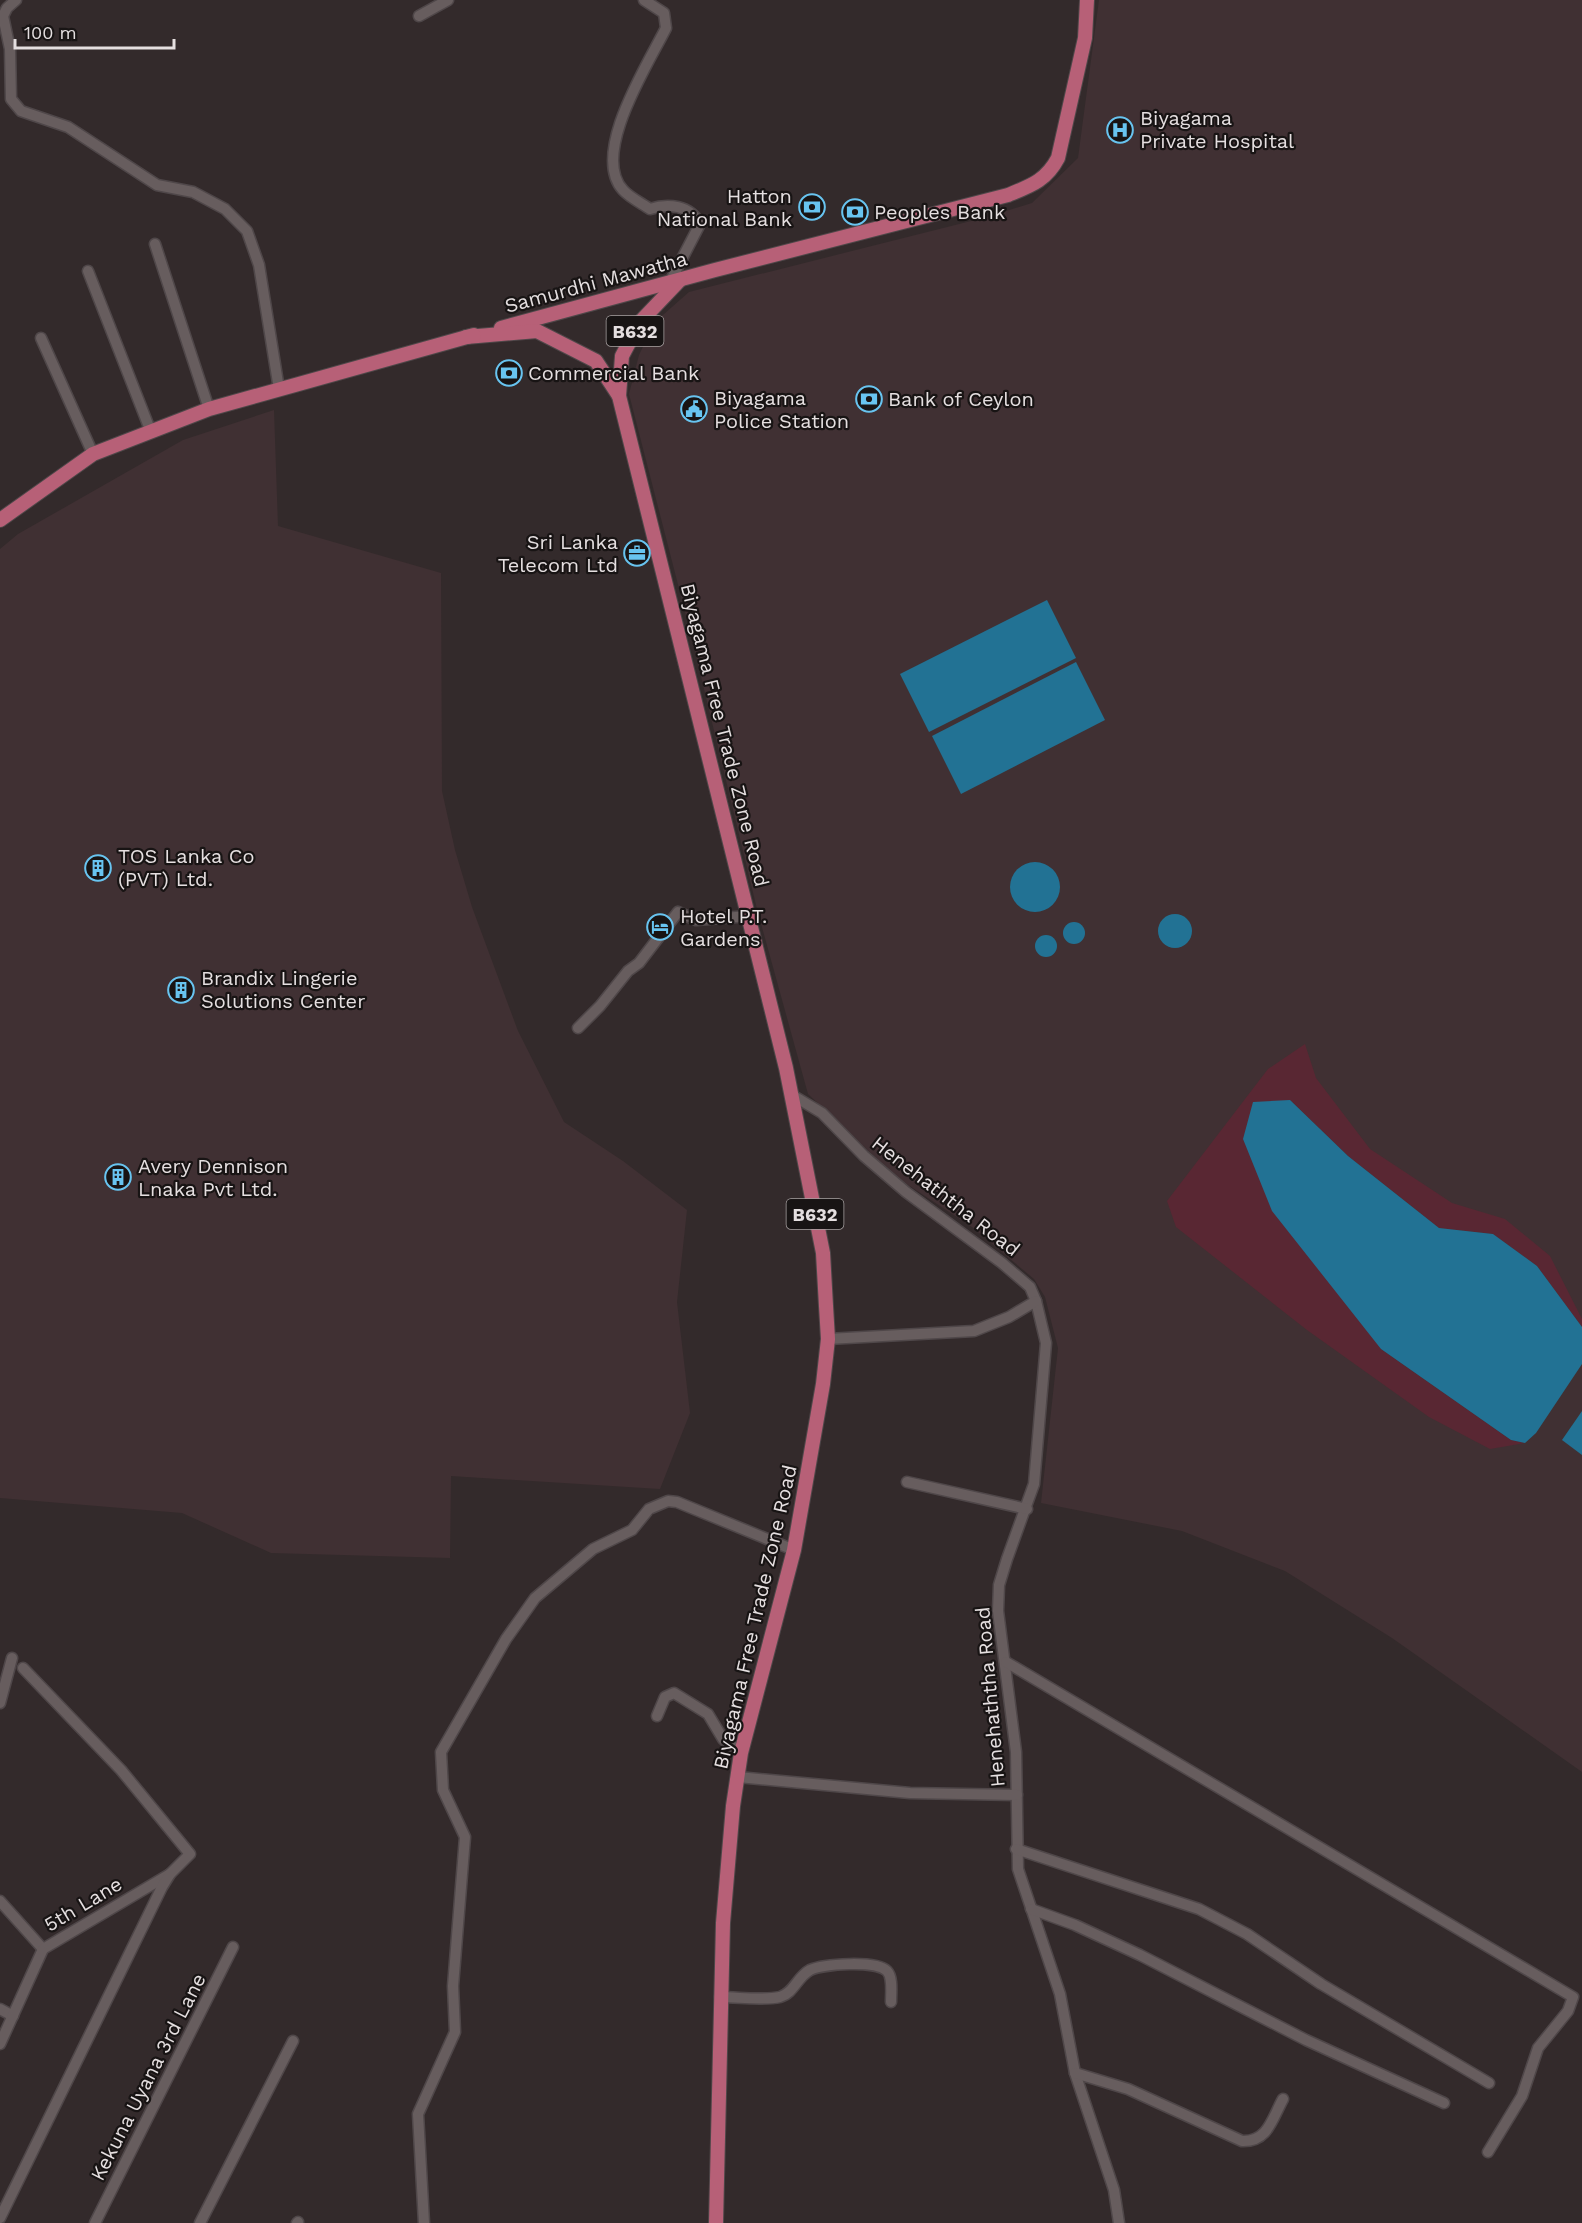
<svg xmlns="http://www.w3.org/2000/svg" width="1582" height="2223" font-family="'Work Sans',sans-serif">
<style>
.built{fill:#403033}
.green{fill:#592733}
.water{fill:#227294}
.lines{fill:none;stroke-linecap:round;stroke-linejoin:round}
.minor-casing{stroke:#4f4749;stroke-width:13}
.major-casing{stroke:#4f4749;stroke-width:16}
.minor{stroke:#675d5e;stroke-width:10}
.major{stroke:#b76077;stroke-width:14}
.labels{text-anchor:middle;dominant-baseline:central;stroke-width:4.5;stroke-linejoin:round;paint-order:stroke}
.shield{fill:#181414;stroke:#a8a2a3;stroke-width:1.5}
.shield-label{font-size:18px;font-weight:bold;fill:#e5dfe0}
.poi-label{font-size:20px;fill:#e5dfe0;stroke:#181414;text-anchor:start}
.street-label{font-size:20px;fill:#e5dfe0;stroke:#181414}
</style>
<rect width="100%" height="100%" fill="#332a2b"/>
<g class="built">
<path d="M 1099,0 L 1582,0 L 1582,1772 L 1392,1638 L 1285,1571 L 1182,1531 L 1041,1503 L 1058,1348 L 1045,1297 L 1034,1279 L 972,1227 L 896,1177 L 808,1094 L 757,909 L 691,635 L 629,394 L 639,355 L 655,322 L 689,292 L 987,217 L 1032,203 L 1078,158 Z"/>
<path d="M 274,410 L 278,526 L 441,573 L 442,791 L 455,850 L 472,907 L 518,1031 L 564,1122 L 623,1161 L 687,1210 L 677,1302 L 690,1413 L 660,1489 L 451,1476 L 450,1558 L 271,1553 L 182,1513 L 0,1498 L 0,549 L 18,534 L 183,440 Z"/>
</g>
<path class="green" d="M 1305,1044 L 1316,1078 L 1370,1149 L 1452,1203 L 1505,1219 L 1550,1256 L 1582,1319 L 1582,1327 L 1537,1266 L 1493,1234 L 1439,1228 L 1348,1156 L 1290,1100 L 1381,1349 L 1511,1440 L 1525,1443 L 1490,1449 L 1429,1417 L 1307,1330 L 1176,1227 L 1167,1201 L 1268,1069 Z"/>
<g class="water">
<path d="M 1047,600 L 1076,658 L 929,732 L 900,674 Z"/>
<path d="M 1076,662 L 1105,720 L 961,794 L 932,736 Z"/>
<circle cx="1035" cy="887" r="25"/>
<circle cx="1175" cy="931" r="17"/>
<circle cx="1074" cy="933" r="11"/>
<circle cx="1046" cy="946" r="11"/>
<path d="M 1290,1100 L 1348,1156 L 1439,1228 L 1493,1234 L 1537,1266 L 1582,1327 L 1582,1364 L 1536,1433 L 1525,1443 L 1511,1440 L 1381,1349 L 1272,1211 L 1243,1139 L 1253,1102 Z"/>
<path d="M 1582,1411 L 1582,1455 L 1562,1440 Z"/>
</g>
<g class="lines">
<g class="minor-casing">
<g id="minor">
<path d="M 16,0 L 7,8 L 3,16 L 10,49 L 11,99 L 21,111 L 68,127 L 157,185 L 193,192 L 225,209 L 247,231 L 259,265 L 279,389"/>
<path d="M 644,0 L 664,13 L 666,28 C 648,64 590,154 623,190 C 629,197 641,203 650,209 C 668,203 690,205 700,224 L 670,282"/>
<path d="M 419,16 L 448,0"/>
<path d="M 155,244 L 209,409"/>
<path d="M 88,271 L 151,432"/>
<path d="M 41,338 L 93,454"/>
<path d="M 578,1028 L 600,1006 L 628,971 L 639,963 L 678,912 L 696,920 L 749,916"/>
<path d="M 792,1095 L 822,1113 L 864,1156 L 906,1192 L 1002,1263 L 1030,1287 L 1036,1301 L 1046,1343 L 1034,1484 L 1007,1559 L 999,1585 L 998,1611 L 1016,1752 L 1018,1869 L 1060,1994 L 1075,2073 L 1114,2190 L 1119,2223"/>
<path d="M 828,1339 L 974,1331 L 1009,1317 L 1036,1301"/>
<path d="M 907,1482 L 1027,1509"/>
<path d="M 1006,1662 L 1573,1997 L 1568,2011 L 1538,2048 L 1522,2096 L 1488,2152"/>
<path d="M 0,1703 L 12,1658"/>
<path d="M 657,1716 L 665,1697 L 674,1693 L 708,1714 L 723,1739 L 741,1753"/>
<path d="M 738,1777 L 910,1793 L 1017,1795"/>
<path d="M 1016,1849 L 1199,1909 L 1247,1934 L 1321,1984 L 1489,2083"/>
<path d="M 0,1901 L 43,1949"/>
<path d="M 1031,1909 L 1075,1925 L 1140,1955 L 1306,2040 L 1444,2103"/>
<path d="M 720,1997 C 739,1997 762,2001 780,1997 C 794,1993 797,1977 810,1970 C 823,1964 876,1960 887,1971 C 893,1977 891,1993 891,2002"/>
<path d="M 0,2009 L 13,2016"/>
<path d="M 0,2044 L 43,1949 L 170,1874"/>
<path d="M 1075,2073 L 1128,2089 L 1242,2141 C 1268,2142 1272,2119 1283,2099"/>
<path d="M 0,2218 L 162,1887 L 170,1874 L 190,1854 L 121,1770 L 23,1668"/>
<path d="M 95,2223 L 233,1947"/>
<path d="M 200,2223 L 293,2041"/>
<path d="M 297,2223 L 298,2222"/>
<path d="M 424,2223 L 418,2114 L 455,2032 L 453,1986 L 465,1837 L 443,1790 L 441,1752 L 506,1639 L 535,1598 L 593,1549 L 632,1530 L 649,1509 L 668,1501 L 677,1502 L 794,1550"/>
</g>
</g>
<g class="major-casing">
<g id="major">
<path d="M 501,328 L 715,270 L 1008,195 C 1030,186 1046,181 1058,158 L 1085,38 L 1087,0"/>
<path d="M 466,337 L 537,331 L 596,361 L 619,396 L 786,1068 L 823,1253 L 826,1306 L 828,1339 L 823,1384 L 794,1550 L 741,1753 L 733,1806 L 723,1923 L 716,2223"/>
<path d="M 619,396 L 622,356 L 640,322 L 680,280"/>
<path d="M 0,520 L 93,454 L 209,409 L 474,335"/>
</g>
</g>
<use href="#minor" class="minor"/>
<use href="#major" class="major"/>
</g>
<defs>
<g id="hospital-ring" transform="scale(1.35)"><circle r="9.5" fill="#181414" stroke="#68c4f0" stroke-width="1.5"/><path d="M-5-5h3v3.5h4V-5h3V5h-3V1.5h-4V5h-3Z" fill="#68c4f0"/></g>
<g id="bank-ring" transform="scale(1.35)"><circle r="9.5" fill="#181414" stroke="#68c4f0" stroke-width="1.5"/><path d="M-6-4H6V4H-6ZM0-2.3a2.3 2.3 0 1 0 0 4.6a2.3 2.3 0 1 0 0-4.6Z" fill="#68c4f0"/></g>
<g id="civic-ring" transform="scale(1.35)"><circle r="9.5" fill="#181414" stroke="#68c4f0" stroke-width="1.5"/><path d="M-.6-6.5H3V-4.5H.6V-3L4-1V1h2V6H-6V1h2V-1L-.6-3ZM-1.2 2.5V6h2.4V2.5Z" fill="#68c4f0"/></g>
<g id="office-ring" transform="scale(1.35)"><circle r="9.5" fill="#181414" stroke="#68c4f0" stroke-width="1.5"/><path d="M-6-3h4V-5.5h4V-3h4V5H-6ZM-1-4.5V-3h2v-1.5ZM-6 0V1H6V0Z" fill="#68c4f0"/></g>
<g id="building-ring" transform="scale(1.35)"><circle r="9.5" fill="#181414" stroke="#68c4f0" stroke-width="1.5"/><path d="M-4-6H4V6H1V3H-1V6H-4ZM-2.5-4.3h1.7v1.8h-1.7ZM.8-4.3h1.7v1.8H.8ZM-2.5-1h1.7V.8h-1.7ZM.8-1h1.7V.8H.8Z" fill="#68c4f0"/></g>
<g id="hotel-ring" transform="scale(1.35)"><circle r="9.5" fill="#181414" stroke="#68c4f0" stroke-width="1.5"/><path d="M-6-4.5h1.5V1H6V5H4.5V3h-9V5H-6ZM-4 0a1.8 1.8 0 1 1 3.6 0ZM.5 0V-2.5h3Q6-2.5 6 0Z" fill="#68c4f0"/></g>
</defs>
<g fill-rule="evenodd">
<use href="#hospital-ring" x="1120" y="130"/>
<use href="#bank-ring" x="812" y="207"/>
<use href="#bank-ring" x="855" y="212"/>
<use href="#bank-ring" x="509" y="373"/>
<use href="#bank-ring" x="869" y="399"/>
<use href="#civic-ring" x="694" y="409"/>
<use href="#office-ring" x="637" y="553"/>
<use href="#building-ring" x="98" y="868"/>
<use href="#hotel-ring" x="660" y="927"/>
<use href="#building-ring" x="181" y="990"/>
<use href="#building-ring" x="118" y="1177"/>
</g>
<g class="labels">
<g class="shield">
<rect x="606.5" y="316" width="57" height="30" rx="4.5"/>
<rect x="786.5" y="1199" width="57" height="30" rx="4.5"/>
</g>
<g class="shield-label">
<text x="635" y="331">B632</text>
<text x="815" y="1214">B632</text>
</g>
<g class="poi-label">
<text x="1140" y="118">Biyagama<tspan x="1140" dy="23">Private Hospital</tspan></text>
<text x="792" y="196" text-anchor="end">Hatton<tspan x="792" dy="23">National Bank</tspan></text>
<text x="874" y="212">Peoples Bank</text>
<text x="528" y="373">Commercial Bank</text>
<text x="714" y="398">Biyagama<tspan x="714" dy="23">Police Station</tspan></text>
<text x="888" y="399">Bank of Ceylon</text>
<text x="618" y="542" text-anchor="end">Sri Lanka<tspan x="618" dy="23">Telecom Ltd</tspan></text>
<text x="118" y="856">TOS Lanka Co<tspan x="118" dy="23">(PVT) Ltd.</tspan></text>
<text x="680" y="916">Hotel P.T.<tspan x="680" dy="23">Gardens</tspan></text>
<text x="201" y="978">Brandix Lingerie<tspan x="201" dy="23">Solutions Center</tspan></text>
<text x="138" y="1166">Avery Dennison<tspan x="138" dy="23">Lnaka Pvt Ltd.</tspan></text>
</g>
<g class="street-label">
<text transform="translate(596 282) rotate(-15)">Samurdhi Mawatha</text>
<text transform="translate(725 735) rotate(76)">Biyagama Free Trade Zone Road</text>
<text transform="translate(946 1196) rotate(38)">Henehaththa Road</text>
<text transform="translate(755 1617) rotate(-77)">Biyagama Free Trade Zone Road</text>
<text transform="translate(990 1697) rotate(-95)">Henehaththa Road</text>
<text transform="translate(83 1904) rotate(-31)">5th Lane</text>
<text transform="translate(148 2077) rotate(-63)">Kekuna Uyana 3rd Lane</text>
</g>
</g>
<path d="M15 39v9h159v-9" fill="none" stroke="#e5dfe0" stroke-width="3"/>
<text x="24" y="39" font-size="18" fill="#e5dfe0" stroke="#181414" stroke-width="4.5" paint-order="stroke">100 m</text>
</svg>
